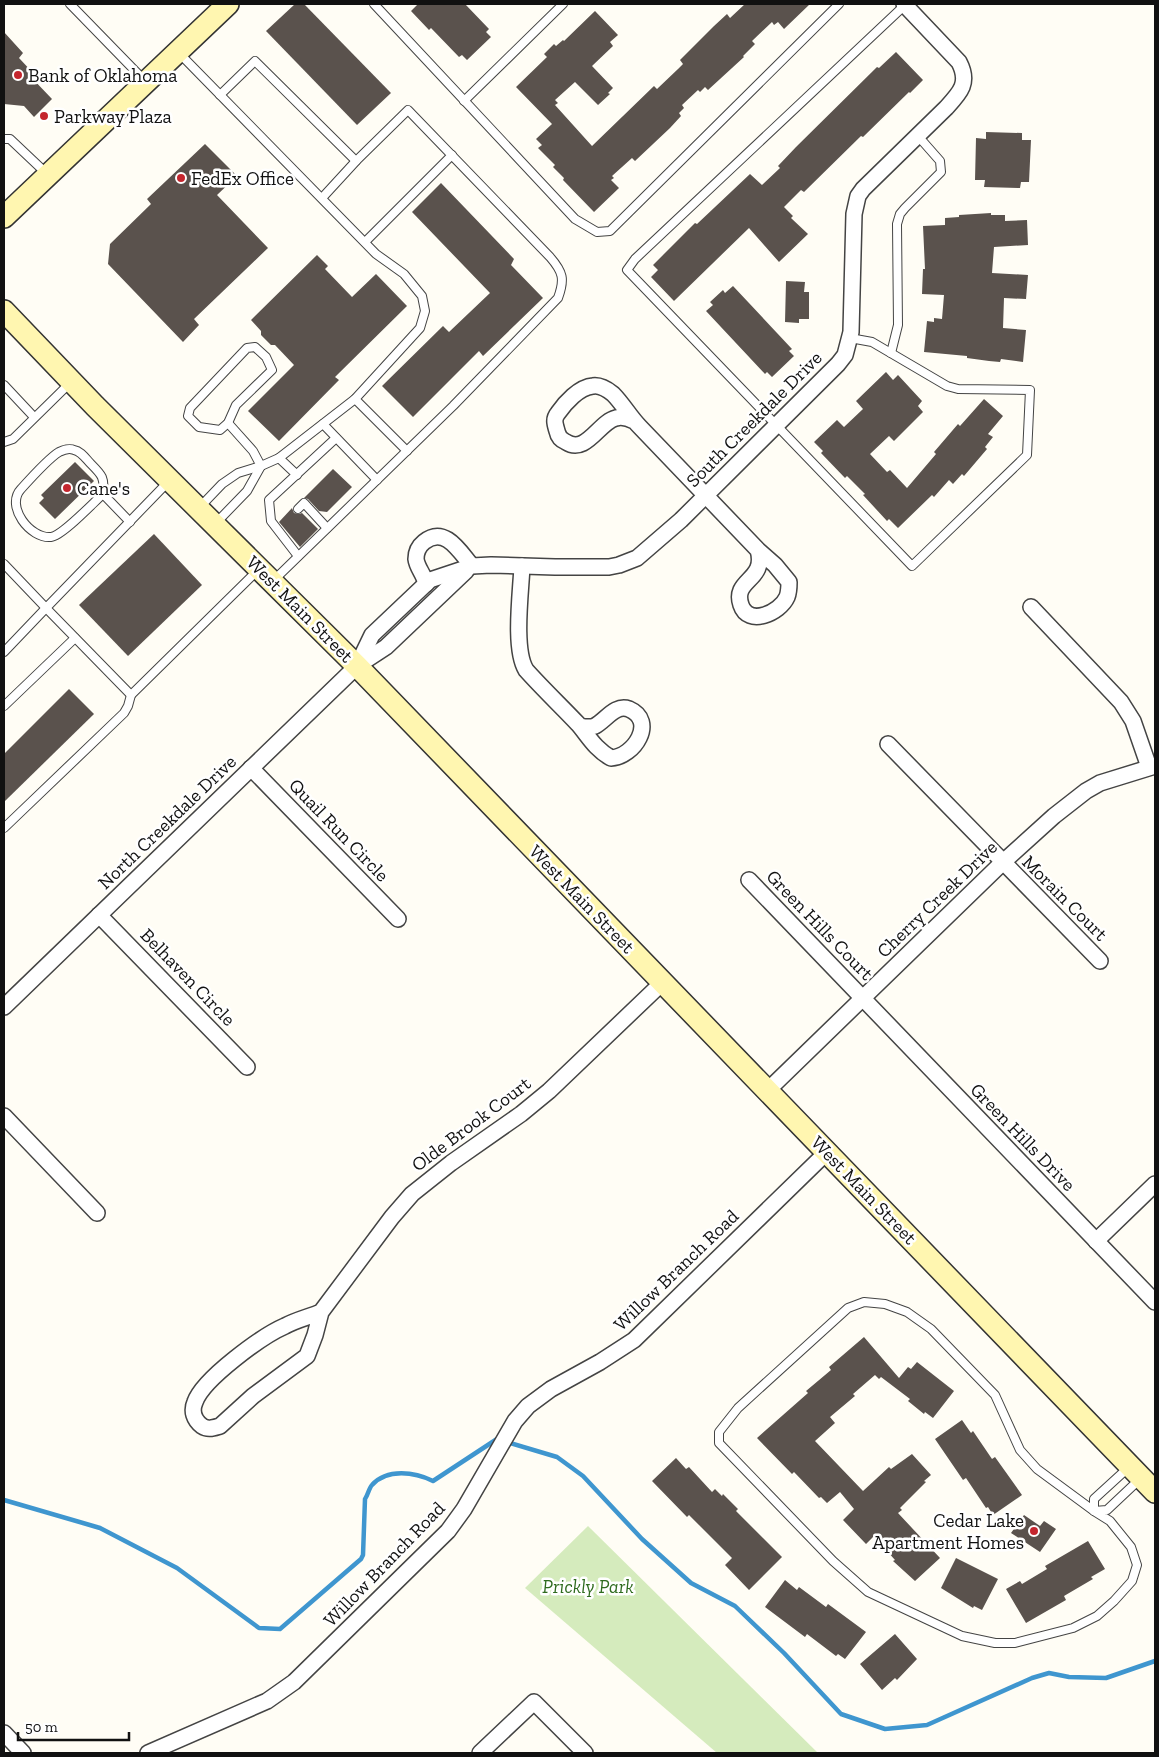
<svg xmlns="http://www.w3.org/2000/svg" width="1159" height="1757" font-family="'Zilla Slab',serif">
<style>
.green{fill:#d5ebbd}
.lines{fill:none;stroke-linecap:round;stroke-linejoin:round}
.stream{stroke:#3f96cf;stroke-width:4.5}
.building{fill:#5a524d}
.lane-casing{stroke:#444;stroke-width:10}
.street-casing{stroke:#444;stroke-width:18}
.secondary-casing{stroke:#333;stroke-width:24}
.lane{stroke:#fff;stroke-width:8}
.street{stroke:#fff;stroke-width:15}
.secondary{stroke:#fff6b0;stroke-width:21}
.poi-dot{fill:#c4262e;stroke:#fff;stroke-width:2}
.labels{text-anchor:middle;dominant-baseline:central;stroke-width:5;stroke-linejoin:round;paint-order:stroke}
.poi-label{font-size:19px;fill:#111;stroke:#fff;text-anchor:start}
.street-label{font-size:19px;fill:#111;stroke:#fff}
.park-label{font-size:19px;font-style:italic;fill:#2f6b1f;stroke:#fff}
</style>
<rect width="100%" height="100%" fill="#fffdf5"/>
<path class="green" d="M 588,1526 L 818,1753 L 717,1753 L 525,1588 Z"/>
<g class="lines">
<g class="stream">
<path d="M 507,1442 L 557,1457 L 583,1476 L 642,1539 L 691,1583 L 735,1606 L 784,1653 L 841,1714 L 885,1729 L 927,1725 L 1032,1678 L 1049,1673 L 1069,1677 L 1106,1678 L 1155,1661"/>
<path d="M 4,1500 L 100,1528 L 177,1568 L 259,1628 L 280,1629 L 361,1559 L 363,1555 L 365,1499 C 368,1495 369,1488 372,1485 C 387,1468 415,1472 433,1481 L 497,1439 L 499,1440"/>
</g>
</g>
<g class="building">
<path d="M 295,4 L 304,4 L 391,93 L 357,125 L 266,31 Z"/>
<path d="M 418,4 L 465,4 L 489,29 L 486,32 L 491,37 L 467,60 L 462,55 L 459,57 L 431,28 L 429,30 L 411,11 Z"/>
<path d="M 745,4 L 810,4 L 784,29 L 778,22 L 774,25 L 772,22 L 752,41 L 755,44 L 743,56 L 744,57 L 708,90 L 705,87 L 700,92 L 698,90 L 682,105 L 684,108 L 679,113 L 681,116 L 670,128 L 635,161 L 632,158 L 612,176 L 614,178 L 611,180 L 619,188 L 594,212 L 563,180 L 564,178 L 553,167 L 555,165 L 538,148 L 542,145 L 536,139 L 552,124 L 516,87 L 547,57 L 544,54 L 554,44 L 556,46 L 563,40 L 564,41 L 595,11 L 618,35 L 610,42 L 613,46 L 592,66 L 613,88 L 608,93 L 610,94 L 598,105 L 575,82 L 555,100 L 558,103 L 555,105 L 592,146 L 654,86 L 657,89 L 678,69 L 683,64 L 680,60 L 714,26 L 727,14 L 730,18 Z"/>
<path d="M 4,32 L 23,53 L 19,58 L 34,74 L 31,77 L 52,99 L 34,117 L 24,106 L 4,104 Z"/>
<path d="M 896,52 L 923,80 L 910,93 L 909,92 L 863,137 L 861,136 L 804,192 L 801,190 L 784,207 L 793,216 L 791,218 L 808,234 L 779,262 L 749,228 L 674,301 L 651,277 L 658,270 L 653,265 L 695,223 L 697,224 L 750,174 L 762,185 L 780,168 L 778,166 L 796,147 L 877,67 L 879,68 Z"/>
<path d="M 986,132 L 1022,133 L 1022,140 L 1031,140 L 1029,182 L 1021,182 L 1020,188 L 984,187 L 985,180 L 975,180 L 976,138 L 986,139 Z"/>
<path d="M 205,144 L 237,176 L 217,195 L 268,248 L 194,319 L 199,325 L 183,342 L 108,264 L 110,244 L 151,204 L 147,199 Z"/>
<path d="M 441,183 L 514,259 L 511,265 L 543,298 L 483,356 L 479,351 L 413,417 L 382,386 L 443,326 L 449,332 L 490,293 L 412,212 Z"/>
<path d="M 991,213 L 991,215 L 1005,215 L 1005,221 L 1027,220 L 1028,245 L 994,247 L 992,273 L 1028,275 L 1026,299 L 1004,298 L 1003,328 L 1026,330 L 1023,362 L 1001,359 L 1000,362 L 989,361 L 967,358 L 967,356 L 924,352 L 927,321 L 934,322 L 934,318 L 942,319 L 944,295 L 922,294 L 923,269 L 925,269 L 923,226 L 945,225 L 945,218 L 959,217 L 959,215 Z"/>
<path d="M 317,255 L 328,266 L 325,269 L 352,297 L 376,274 L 407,306 L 335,377 L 339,380 L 279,441 L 248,411 L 294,365 L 275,345 L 271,345 L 261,335 L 261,331 L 251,320 Z"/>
<path d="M 786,281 L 805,282 L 804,292 L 809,292 L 809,319 L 799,319 L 799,323 L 785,322 Z"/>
<path d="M 733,286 L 792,349 L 789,351 L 794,356 L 772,377 L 767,372 L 765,374 L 706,311 L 713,305 L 710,302 L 723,290 L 725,293 Z"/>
<path d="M 886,372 L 893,380 L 898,375 L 922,401 L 918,406 L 923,412 L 894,441 L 889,436 L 870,454 L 887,472 L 890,470 L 907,488 L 936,454 L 934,452 L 958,424 L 960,426 L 984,399 L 1003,416 L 988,434 L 993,437 L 985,447 L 987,449 L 964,476 L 962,474 L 953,484 L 949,480 L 934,497 L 932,495 L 898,528 L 889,519 L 887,521 L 863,495 L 865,494 L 847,476 L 845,478 L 821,453 L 823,451 L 814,442 L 837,420 L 844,427 L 863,409 L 856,401 Z"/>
<path d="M 75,462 L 94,481 L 55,519 L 39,503 L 44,498 L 41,495 Z"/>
<path d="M 333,469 L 352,487 L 327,512 L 319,511 L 308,499 L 304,498 Z"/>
<path d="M 292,508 L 294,513 L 299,514 L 302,513 L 318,529 L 300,547 L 279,522 Z"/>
<path d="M 154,534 L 202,585 L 128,656 L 79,605 Z"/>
<path d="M 69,689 L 94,714 L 4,802 L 4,754 Z"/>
<path d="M 864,1337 L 899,1378 L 908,1367 L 911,1369 L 917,1362 L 954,1391 L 933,1418 L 925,1412 L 924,1414 L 908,1401 L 910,1399 L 881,1377 L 879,1379 L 875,1375 L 853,1394 L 855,1396 L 830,1417 L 835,1423 L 815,1441 L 863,1491 L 889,1467 L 891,1469 L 912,1454 L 931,1475 L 924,1481 L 926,1482 L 900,1508 L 902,1510 L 898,1513 L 940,1558 L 915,1581 L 893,1561 L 895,1560 L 879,1542 L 873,1537 L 866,1544 L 843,1520 L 854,1509 L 840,1492 L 827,1503 L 821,1497 L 819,1498 L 794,1472 L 792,1474 L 757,1438 L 808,1393 L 806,1391 L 831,1370 L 829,1367 Z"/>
<path d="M 962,1420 L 971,1433 L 973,1431 L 992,1459 L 995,1457 L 1022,1495 L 993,1515 L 988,1507 L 986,1508 L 966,1478 L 963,1480 L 935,1439 Z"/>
<path d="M 676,1458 L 686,1469 L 689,1467 L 712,1492 L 715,1489 L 722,1496 L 723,1494 L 738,1509 L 736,1511 L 782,1557 L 749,1590 L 725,1565 L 732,1558 L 689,1515 L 687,1517 L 652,1481 Z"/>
<path d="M 1024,1515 L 1040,1526 L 1044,1521 L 1056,1529 L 1040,1552 L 1011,1533 Z"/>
<path d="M 1088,1541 L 1105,1569 L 1091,1577 L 1093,1579 L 1064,1596 L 1066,1600 L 1026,1623 L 1006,1589 L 1020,1581 L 1022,1584 L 1047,1569 L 1045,1566 Z"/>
<path d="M 956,1558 L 998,1579 L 982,1610 L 974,1606 L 973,1608 L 941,1588 Z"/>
<path d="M 785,1580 L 797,1590 L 799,1587 L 826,1607 L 828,1604 L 866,1632 L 845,1659 L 838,1654 L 836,1656 L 807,1634 L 805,1637 L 765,1607 Z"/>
<path d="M 895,1634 L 917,1659 L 897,1680 L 895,1678 L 882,1690 L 860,1664 Z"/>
</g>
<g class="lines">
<g class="lane-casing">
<g id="lane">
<path d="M 70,4 L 145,81"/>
<path d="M 374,4 L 575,219 L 597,232 L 610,231 L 839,4"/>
<path d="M 179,53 L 376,254 L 404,274 L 422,296 L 425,311 L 420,328 L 355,399 L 279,458 L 261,466 L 238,473 L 222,484 L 199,508"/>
<path d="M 220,95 L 255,61 L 356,161 L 408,110 L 550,257 C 563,272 565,279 558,298 L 453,406 L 274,580"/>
<path d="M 464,101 L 563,4"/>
<path d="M 4,139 L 10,139 L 47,174"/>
<path d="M 322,198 L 356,161"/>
<path d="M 365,242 L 452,155"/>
<path d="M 850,338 L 872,342 L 947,386 L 958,389 L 1030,390 L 1027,455 L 912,566 L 627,270 L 635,259 L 905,5"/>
<path d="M 255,347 L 266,357 L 272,370 L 236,405 L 228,423 L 220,430 L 199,427 L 188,416 L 190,408 L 247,348 Z"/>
<path d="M 891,353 L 898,325 L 897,224 L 900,214 L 905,208 L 941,172 L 940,161 L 918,136"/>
<path d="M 4,385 L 34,417"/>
<path d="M 355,399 L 407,451"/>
<path d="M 228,423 L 253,451 L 261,466"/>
<path d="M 323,424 L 377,480"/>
<path d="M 4,442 L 13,439 L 71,382"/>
<path d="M 279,458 L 297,475"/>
<path d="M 103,494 C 105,478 102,475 91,464 C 86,459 81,451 74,450 C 70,448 63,450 59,452 C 49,458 30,479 21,489 C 5,506 30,539 51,537 C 62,536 93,503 103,494 L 130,522"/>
<path d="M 298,509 L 304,503 L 327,528"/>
<path d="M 215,524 L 247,491 L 261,466"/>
<path d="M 298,556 L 271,521 L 269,500 L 336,438"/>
<path d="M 4,564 L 46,608 L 169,481"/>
<path d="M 4,652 L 46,608 L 131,695 L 258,570"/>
<path d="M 4,706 L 75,638"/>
<path d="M 4,828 L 124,713 L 128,706 L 131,695"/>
<path d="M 1094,1511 L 1037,1469 L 1020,1450 L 995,1395 L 931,1329 L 907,1312 L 885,1304 L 864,1302 L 848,1308 L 738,1408 L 719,1432 L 719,1443 L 833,1561 L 868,1592 L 962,1636 L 995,1643 L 1015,1643 L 1073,1628 L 1097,1616 L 1114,1601 L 1132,1581 L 1137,1565 L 1131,1547 L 1110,1521 L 1094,1511 L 1107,1510 L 1141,1478"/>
<path d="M 1094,1511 L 1094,1499 L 1129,1467"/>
</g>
</g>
<g class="street-casing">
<g id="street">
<path d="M 634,421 C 628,418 623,416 616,418 C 599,422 586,455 566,442 C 561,440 558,436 557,431 C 555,424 553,419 558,413 C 565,403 579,387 593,386 C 600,385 608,390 613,394 C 623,404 630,417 640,427 C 679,468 719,509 758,550 L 775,565 L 789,582 C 789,587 789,592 787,597 C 780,613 748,627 741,605 C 732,579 767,581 758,550"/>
<path d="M 522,566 C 521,591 513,649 526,670 C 543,689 561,706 578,724 C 589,737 595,749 611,758 C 634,757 657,721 629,709 C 615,704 606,720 595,726 C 590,728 585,727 580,726"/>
<path d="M 426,584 C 424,574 417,568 416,559 C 416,552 419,546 424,542 C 445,525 460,552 472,566"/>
<path d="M 1031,607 L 1121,702 L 1133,721 L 1149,767"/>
<path d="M 357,666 L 372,635 L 430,580 L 472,566 L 491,565 L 555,567 L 609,567 L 619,565 L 637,558 L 681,520 L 838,364 L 845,355 L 851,332 L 854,214 L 858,196 L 863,189 L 946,108 C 960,93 970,83 959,62 L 904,4"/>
<path d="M 888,744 L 1100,961"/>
<path d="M 251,768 L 398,919"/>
<path d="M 749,880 L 1155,1302"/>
<path d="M 99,915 L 247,1067"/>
<path d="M 4,1007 L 357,666 L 386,647 L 466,571"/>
<path d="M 767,1091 L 1002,863 L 1054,816 L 1086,791 L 1100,783 L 1155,766"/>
<path d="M 4,1116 L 97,1213"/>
<path d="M 1096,1241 L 1155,1184"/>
<path d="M 321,1312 C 309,1317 296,1320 285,1326 C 262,1336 203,1379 195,1402 C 191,1411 194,1420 202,1426 C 208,1430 213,1428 220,1426 L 253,1396 L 307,1356 L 315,1335 L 321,1312 L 392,1217 L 412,1194 L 451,1163 L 521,1114 L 549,1091 L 662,983"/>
<path d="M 4,1733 L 23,1753"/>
<path d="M 148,1753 L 267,1701 L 294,1682 L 448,1531 L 464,1509 L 515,1421 L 528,1406 L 551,1389 L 600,1362 L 634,1340 L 827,1152"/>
<path d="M 480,1753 L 534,1702 L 585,1753"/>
</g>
</g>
<g class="secondary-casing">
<g id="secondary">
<path d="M 4,217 L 228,4"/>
<path d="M 4,311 L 95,406 L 357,666 L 1155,1492"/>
</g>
</g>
<use href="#lane" class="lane"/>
<use href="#street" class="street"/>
<use href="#secondary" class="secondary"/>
</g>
<g class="poi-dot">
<circle cx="18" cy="75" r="5"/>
<circle cx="44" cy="116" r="5"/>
<circle cx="181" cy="178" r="5"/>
<circle cx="67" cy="488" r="5"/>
<circle cx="1034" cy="1531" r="5"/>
</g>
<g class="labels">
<g class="poi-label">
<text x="28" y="75">Bank of Oklahoma</text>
<text x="54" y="116">Parkway Plaza</text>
<text x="191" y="178">FedEx Office</text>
<text x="77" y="488">Cane's</text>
<text x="1024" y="1520" text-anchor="end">Cedar Lake<tspan x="1024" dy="22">Apartment Homes</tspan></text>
</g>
<g class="street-label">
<text transform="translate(754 419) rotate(-45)">South Creekdale Drive</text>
<text transform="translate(300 609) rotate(45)">West Main Street</text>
<text transform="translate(167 822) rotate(-44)">North Creekdale Drive</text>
<text transform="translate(339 830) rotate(46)">Quail Run Circle</text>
<text transform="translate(1065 898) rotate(45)">Morain Court</text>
<text transform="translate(582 899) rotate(46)">West Main Street</text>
<text transform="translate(937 899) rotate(-44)">Cherry Creek Drive</text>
<text transform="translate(820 925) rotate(46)">Green Hills Court</text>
<text transform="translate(188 977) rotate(46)">Belhaven Circle</text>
<text transform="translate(471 1124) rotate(-37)">Olde Brook Court</text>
<text transform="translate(1023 1137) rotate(46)">Green Hills Drive</text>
<text transform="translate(864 1190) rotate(46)">West Main Street</text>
<text transform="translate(676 1270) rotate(-44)">Willow Branch Road</text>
<text transform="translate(384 1564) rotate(-46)">Willow Branch Road</text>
</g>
<g class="park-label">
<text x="588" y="1586">Prickly Park</text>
</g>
</g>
<rect width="1159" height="1757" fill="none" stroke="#111111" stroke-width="10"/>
<path d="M18 1732v8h111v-8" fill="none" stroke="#111111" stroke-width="2.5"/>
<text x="25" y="1732" font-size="15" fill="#111111" stroke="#ffffff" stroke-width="4" paint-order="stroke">50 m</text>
</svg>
